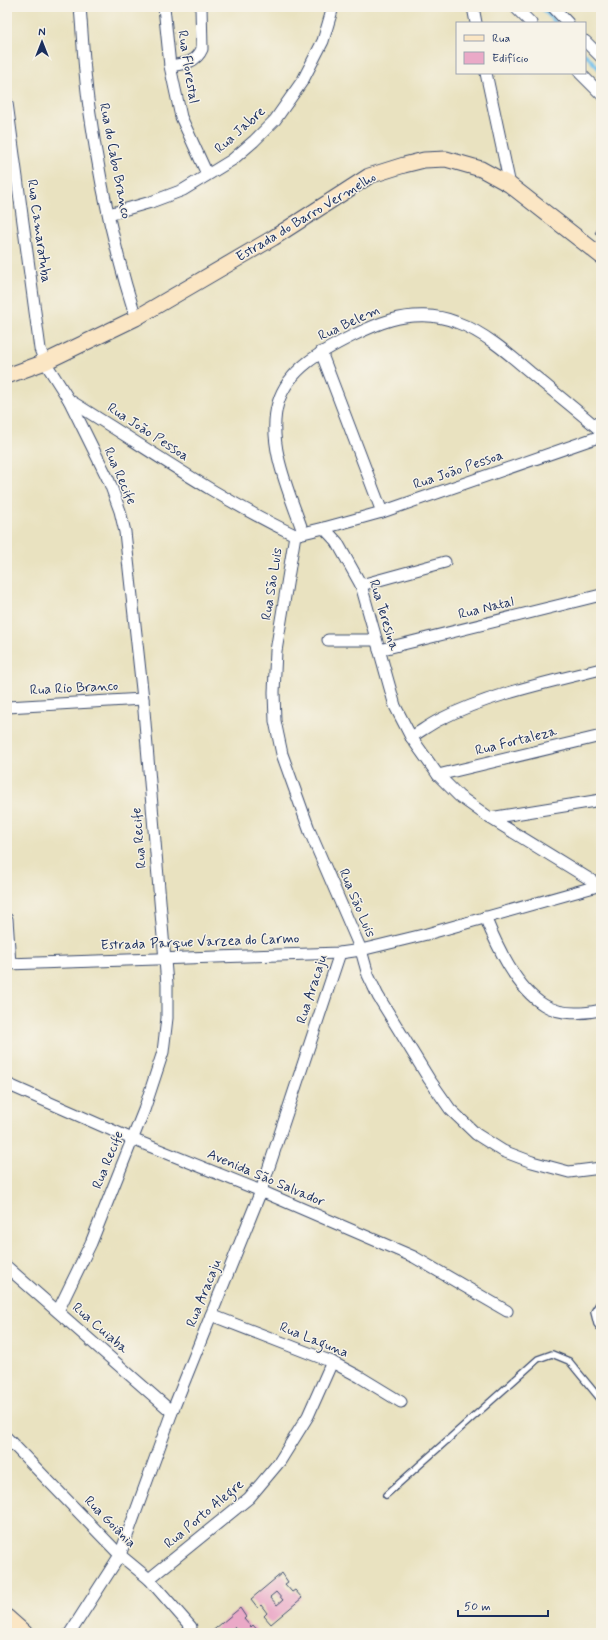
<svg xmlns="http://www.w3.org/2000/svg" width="608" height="1640" font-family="Mynerve,sans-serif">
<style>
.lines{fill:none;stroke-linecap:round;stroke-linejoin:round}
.stream{stroke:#73c1ed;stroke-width:3.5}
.building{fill:#eaa9c7;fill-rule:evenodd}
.lane-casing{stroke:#3a4a6d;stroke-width:8}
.street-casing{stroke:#3a4a6d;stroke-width:13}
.secondary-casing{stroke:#3a4a6d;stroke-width:17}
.lane{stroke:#fff;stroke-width:5.5}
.street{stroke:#fff;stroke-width:11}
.secondary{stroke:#fbe6c4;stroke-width:15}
.labels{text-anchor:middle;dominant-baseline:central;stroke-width:3;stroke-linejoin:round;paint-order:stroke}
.street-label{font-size:14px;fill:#1b2f5e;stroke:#f7f3e8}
</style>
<rect width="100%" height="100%" fill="#f7f3e8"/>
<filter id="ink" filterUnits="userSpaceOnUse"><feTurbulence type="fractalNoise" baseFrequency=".025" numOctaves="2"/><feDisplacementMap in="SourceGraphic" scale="8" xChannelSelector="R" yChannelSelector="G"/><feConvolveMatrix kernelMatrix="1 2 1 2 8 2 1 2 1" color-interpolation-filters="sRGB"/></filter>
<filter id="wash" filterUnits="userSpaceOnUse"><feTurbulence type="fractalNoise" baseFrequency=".012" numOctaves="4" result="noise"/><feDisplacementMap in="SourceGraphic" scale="16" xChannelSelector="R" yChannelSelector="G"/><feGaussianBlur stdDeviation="0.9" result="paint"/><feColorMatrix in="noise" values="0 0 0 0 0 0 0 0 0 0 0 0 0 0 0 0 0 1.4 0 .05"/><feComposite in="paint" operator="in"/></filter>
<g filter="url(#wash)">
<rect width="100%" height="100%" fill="#e9e2c0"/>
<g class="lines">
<g class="stream">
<path d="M 541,7 L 556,23"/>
<path d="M 585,54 L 601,71"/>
</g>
</g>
<g id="blocks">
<g class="building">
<path d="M 601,224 L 601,237 L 595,233 Z"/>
<path d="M 282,1573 L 288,1582 L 285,1584 L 292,1592 L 295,1590 L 302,1598 L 271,1624 L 264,1616 L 267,1613 L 261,1605 L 258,1608 L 251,1599 ZM 276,1592 L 283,1600 L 277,1605 L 270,1597 Z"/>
<path d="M 240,1608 L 246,1617 L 244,1619 L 251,1627 L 253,1625 L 260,1633 L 239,1633 L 234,1627 L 229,1633 L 210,1633 Z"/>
</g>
</g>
</g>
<g filter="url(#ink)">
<use href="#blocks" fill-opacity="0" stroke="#3a4a6d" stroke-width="1"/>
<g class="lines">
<g class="lane-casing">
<g id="lane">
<path d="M 601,1301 L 594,1312 L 597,1324 L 601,1329"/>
<path d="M 386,1495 L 538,1359 L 552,1354 L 569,1361 L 601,1400"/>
</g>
</g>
<g class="street-casing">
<g id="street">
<path d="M 80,7 C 83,40 84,74 89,107 C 99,178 114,250 136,318"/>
<path d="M 164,7 L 170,66 L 181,117 L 207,174"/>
<path d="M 473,7 L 476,23"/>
<path d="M 515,7 L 531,23"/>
<path d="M 553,7 L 568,23"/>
<path d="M 585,41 L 601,57"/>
<path d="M 170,66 C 183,64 196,63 202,49 L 201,7"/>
<path d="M 486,73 L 510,185"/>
<path d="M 580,73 L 601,94"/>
<path d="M 7,103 L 40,349 L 45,362 L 69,400 L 109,481 L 120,511 L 125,532 L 143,699 L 167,984 L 167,1018 L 163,1052 L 144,1110 L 91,1243 L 58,1311"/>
<path d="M 109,214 L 151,202 L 183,190 L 232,160 L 254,141 L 275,120 L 303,80 L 323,41 L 333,7"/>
<path d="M 321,352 L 382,512"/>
<path d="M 69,400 C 144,446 215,497 295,535"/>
<path d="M 324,528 L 382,512 L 601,436"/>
<path d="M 303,532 C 290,494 266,444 278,403 C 288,369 322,351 352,336 C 364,330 377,324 391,320 C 412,314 436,314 456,322 C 484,332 509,354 531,373 C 554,392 578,411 601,431"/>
<path d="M 361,585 L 445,562"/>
<path d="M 328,640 L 376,640"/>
<path d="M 379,650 L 601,595"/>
<path d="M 7,707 L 143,699"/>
<path d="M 411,737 C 420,732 429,725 439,720 C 487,695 549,682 601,669"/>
<path d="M 438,775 L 601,736"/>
<path d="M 490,818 L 601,800"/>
<path d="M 599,885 L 490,818 L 459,796 L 438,775 L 411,737 L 395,706 L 361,585 L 337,542 L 324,528 L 295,535 L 276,651 L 274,692 L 275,721 L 282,754 L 310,832 L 361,950 L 368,975 L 378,996 L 429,1079 L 450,1109 L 476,1134 L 503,1151 L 532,1162 L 569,1172 L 601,1168"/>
<path d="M 485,917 C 497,946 516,988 544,1005 C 560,1015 583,1014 601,1010"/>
<path d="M 7,919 L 10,964"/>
<path d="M 7,964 L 340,953 L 361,950 L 427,934 L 601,885"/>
<path d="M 7,1084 L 132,1139 L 261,1191 L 414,1257 L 507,1311"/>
<path d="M 7,1267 L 172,1412"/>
<path d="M 211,1315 L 332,1362 L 360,1377 L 401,1402"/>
<path d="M 7,1438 L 120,1555 L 149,1579 L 191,1627"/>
<path d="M 149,1579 L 249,1498 L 280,1461 L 308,1416 L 332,1362"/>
<path d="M 70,1633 L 120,1555 L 172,1412 L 261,1191 L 340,953"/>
</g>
</g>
<g class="secondary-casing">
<g id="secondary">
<path d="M 7,376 L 45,362 L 136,318 L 273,238 L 369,176 L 404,165 L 424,160 L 446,159 L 481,169 L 510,185 L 601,256"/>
<path d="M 7,1617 L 25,1633"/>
</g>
</g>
<use href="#lane" class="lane"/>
<use href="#street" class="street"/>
<use href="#secondary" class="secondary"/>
</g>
</g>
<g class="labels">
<g class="street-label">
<text transform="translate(188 67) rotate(81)">Rua Florestal</text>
<text transform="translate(240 130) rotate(-42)">Rua Jabre</text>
<text transform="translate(115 161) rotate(79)">Rua do Cabo Branco</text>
<text transform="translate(306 217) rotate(-31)">Estrada do Barro Vermelho</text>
<text transform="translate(39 231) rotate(82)">Rua Camaratuba</text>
<text transform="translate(349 323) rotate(-25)">Rua Belem</text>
<text transform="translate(148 432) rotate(33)">Rua João Pessoa</text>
<text transform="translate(458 470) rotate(-19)">Rua João Pessoa</text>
<text transform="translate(120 476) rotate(66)">Rua Recife</text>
<text transform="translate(272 584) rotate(-81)">Rua São Luis</text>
<text transform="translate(486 608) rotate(-14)">Rua Natal</text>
<text transform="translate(384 615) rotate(73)">Rua Teresina</text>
<text transform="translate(74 688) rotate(-3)">Rua Rio Branco</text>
<text transform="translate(516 741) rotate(-14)">Rua Fortaleza</text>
<text transform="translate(139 838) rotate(-95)">Rua Recife</text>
<text transform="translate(357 903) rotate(67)">Rua São Luis</text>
<text transform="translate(200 942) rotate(-2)">Estrada Parque Varzea do Carmo</text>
<text transform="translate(312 989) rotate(-72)">Rua Aracaju</text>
<text transform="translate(108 1160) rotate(-68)">Rua Recife</text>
<text transform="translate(266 1178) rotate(23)">Avenida São Salvador</text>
<text transform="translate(204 1293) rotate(-68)">Rua Aracaju</text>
<text transform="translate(100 1328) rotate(41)">Rua Cuiaba</text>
<text transform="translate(314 1340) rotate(22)">Rua Laguna</text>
<text transform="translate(204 1514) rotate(-40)">Rua Porto Alegre</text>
<text transform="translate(110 1522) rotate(45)">Rua Goiânia</text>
</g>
</g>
<rect width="608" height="1640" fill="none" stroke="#f7f3e8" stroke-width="24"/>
<rect x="456" y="22" width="130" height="52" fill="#f7f3e8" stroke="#9fa5b1"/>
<rect x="464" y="35" width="20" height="6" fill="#fbe6c4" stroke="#9fa5b1"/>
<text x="492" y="42" font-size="12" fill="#1b2f5e">Rua</text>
<rect x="464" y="52" width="20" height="12" fill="#eaa9c7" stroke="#9fa5b1"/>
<text x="492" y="62" font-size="12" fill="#1b2f5e">Edifício</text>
<g transform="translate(42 42)" stroke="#f7f3e8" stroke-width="3" paint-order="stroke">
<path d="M0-3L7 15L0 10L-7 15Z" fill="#1b2f5e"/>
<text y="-6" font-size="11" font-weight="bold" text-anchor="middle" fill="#1b2f5e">N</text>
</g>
<path d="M458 1610v6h90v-6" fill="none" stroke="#1b2f5e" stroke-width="2"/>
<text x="464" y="1610" font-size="12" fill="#1b2f5e" stroke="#f7f3e8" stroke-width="3" paint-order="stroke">50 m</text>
</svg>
